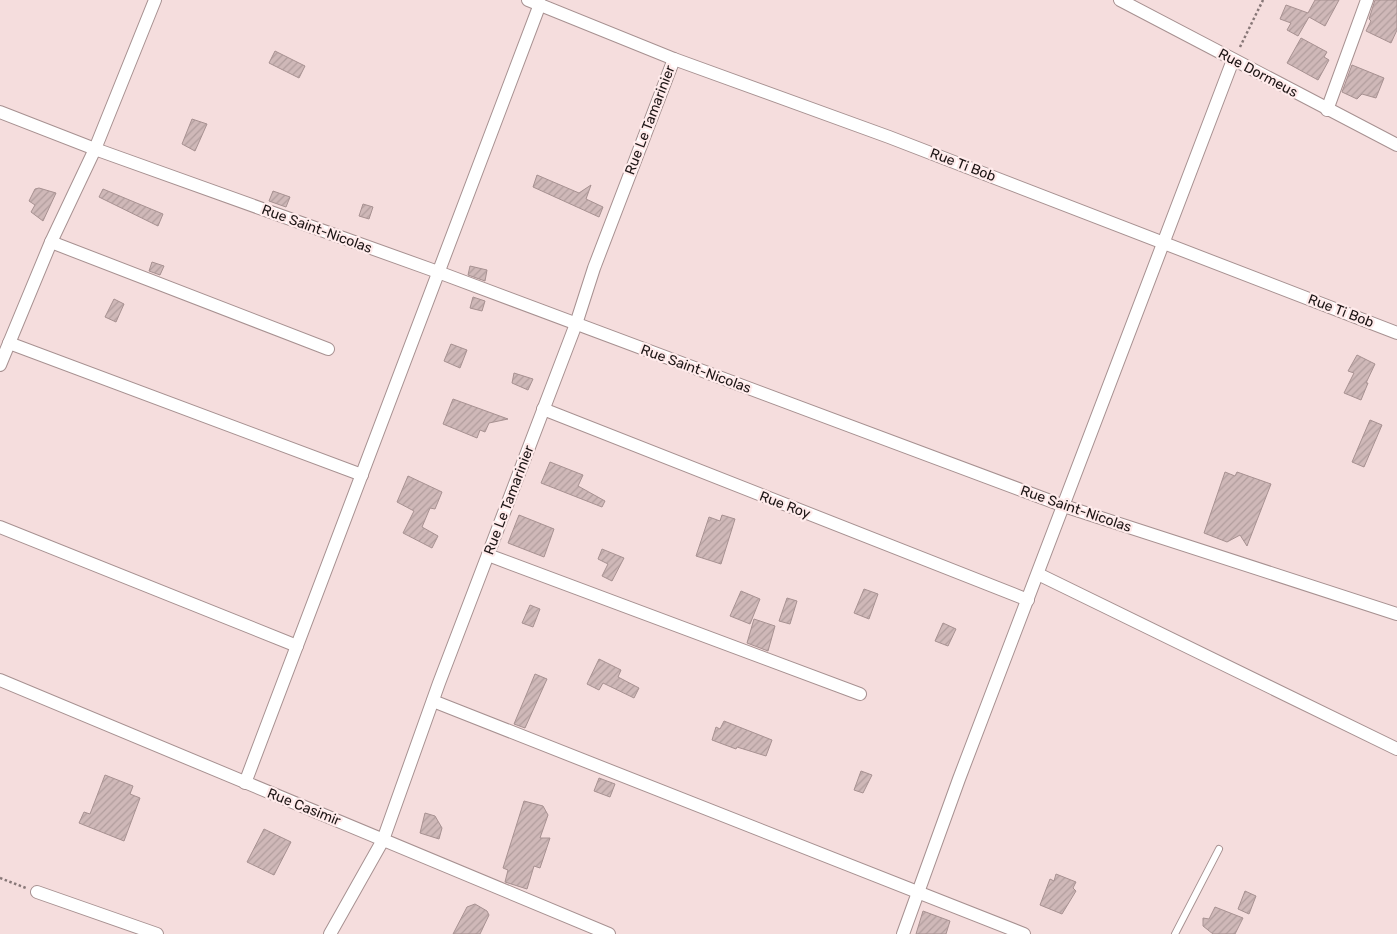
<svg xmlns="http://www.w3.org/2000/svg" width="1397" height="934" font-family="Rubik,sans-serif">
<style>
.building{fill:url(#building-hatch);stroke:#a79191}
.lines{fill:none;stroke-linecap:round;stroke-linejoin:round}
.lane-casing{stroke:#a79191;stroke-width:8}
.street-casing{stroke:#a79191;stroke-width:14}
.path{stroke:#877777;stroke-width:2.5;stroke-dasharray:2.5 2.5;stroke-linecap:butt}
.lane{stroke:#fff;stroke-width:6}
.street{stroke:#fff;stroke-width:12}
.labels{text-anchor:middle;dominant-baseline:central;stroke-width:4.5;stroke-linejoin:round;paint-order:stroke}
.street-label{font-size:14px;fill:#1d1515;stroke:#ffebeb}
</style>
<defs>
<pattern id="building-hatch" width="6" height="6" patternUnits="userSpaceOnUse" patternTransform="scale(1.25)"><rect width="6" height="6" fill="#cfb8b8"/><path d="M-1 1l2-2M0 6l6-6M5 7l2-2" fill="none" stroke="#b19d9d"/></pattern>
</defs>
<rect width="100%" height="100%" fill="#f5dddd"/>
<g class="building">
<path d="M 1315,0 L 1339,0 L 1325,26 L 1309,17 L 1298,36 L 1287,30 L 1291,23 L 1280,19 L 1286,5 L 1308,13 Z"/>
<path d="M 1375,0 L 1397,0 L 1397,30 L 1391,43 L 1366,31 L 1371,21 L 1369,19 Z"/>
<path d="M 1301,38 L 1327,52 L 1324,57 L 1329,60 L 1318,80 L 1287,63 Z"/>
<path d="M 275,51 L 305,66 L 299,78 L 269,63 Z"/>
<path d="M 1352,65 L 1384,78 L 1376,98 L 1362,94 L 1357,99 L 1342,92 Z"/>
<path d="M 192,119 L 207,124 L 195,151 L 182,144 Z"/>
<path d="M 537,175 L 579,193 L 591,185 L 586,199 L 603,207 L 599,217 L 533,187 Z"/>
<path d="M 39,188 L 56,193 L 43,221 L 31,212 L 35,205 L 29,201 L 35,189 Z"/>
<path d="M 103,189 L 163,214 L 158,226 L 99,197 Z"/>
<path d="M 273,191 L 290,197 L 286,207 L 269,201 Z"/>
<path d="M 363,204 L 373,207 L 369,219 L 359,216 Z"/>
<path d="M 152,262 L 164,266 L 160,275 L 149,271 Z"/>
<path d="M 470,266 L 487,270 L 485,281 L 468,275 Z"/>
<path d="M 473,297 L 485,301 L 482,311 L 470,308 Z"/>
<path d="M 114,299 L 124,304 L 116,322 L 105,317 Z"/>
<path d="M 451,344 L 467,350 L 460,368 L 444,361 Z"/>
<path d="M 1357,355 L 1375,364 L 1366,383 L 1368,383 L 1361,400 L 1344,393 L 1354,373 L 1348,371 Z"/>
<path d="M 514,373 L 533,379 L 528,390 L 512,383 Z"/>
<path d="M 453,399 L 508,419 L 489,423 L 485,432 L 480,430 L 477,438 L 443,424 Z"/>
<path d="M 1370,420 L 1382,425 L 1364,467 L 1352,462 Z"/>
<path d="M 550,462 L 583,475 L 578,486 L 605,501 L 602,507 L 541,483 Z"/>
<path d="M 1225,472 L 1235,476 L 1237,472 L 1271,484 L 1247,546 L 1240,535 L 1227,542 L 1204,533 Z"/>
<path d="M 408,476 L 442,492 L 435,509 L 430,508 L 422,527 L 438,536 L 432,548 L 403,533 L 414,511 L 397,502 Z"/>
<path d="M 519,515 L 554,529 L 544,557 L 508,543 Z"/>
<path d="M 722,515 L 735,519 L 721,564 L 696,556 L 709,517 L 720,521 Z"/>
<path d="M 602,549 L 624,558 L 612,581 L 602,576 L 608,564 L 598,559 Z"/>
<path d="M 864,589 L 878,594 L 869,619 L 854,613 Z"/>
<path d="M 741,591 L 760,599 L 750,624 L 730,616 Z"/>
<path d="M 787,598 L 797,601 L 790,624 L 779,621 Z"/>
<path d="M 530,605 L 540,609 L 533,627 L 522,623 Z"/>
<path d="M 754,619 L 775,626 L 768,651 L 747,643 Z"/>
<path d="M 943,623 L 956,629 L 948,646 L 935,641 Z"/>
<path d="M 599,659 L 621,670 L 618,677 L 639,688 L 634,698 L 603,683 L 599,690 L 587,684 Z"/>
<path d="M 535,674 L 547,679 L 525,728 L 514,724 Z"/>
<path d="M 724,721 L 772,740 L 766,756 L 737,747 L 736,749 L 712,740 L 716,727 L 720,729 Z"/>
<path d="M 861,771 L 872,775 L 863,793 L 854,790 Z"/>
<path d="M 105,775 L 133,786 L 130,794 L 140,798 L 124,841 L 79,823 L 84,812 L 90,814 Z"/>
<path d="M 599,778 L 615,784 L 610,797 L 594,791 Z"/>
<path d="M 524,801 L 543,806 L 548,815 L 540,838 L 550,838 L 540,868 L 534,866 L 527,889 L 505,882 L 508,870 L 503,868 Z"/>
<path d="M 425,813 L 435,816 L 442,828 L 439,839 L 420,833 Z"/>
<path d="M 264,829 L 291,842 L 274,875 L 247,862 Z"/>
<path d="M 1056,874 L 1076,882 L 1073,888 L 1076,891 L 1062,914 L 1040,905 L 1050,879 L 1054,881 Z"/>
<path d="M 1245,891 L 1256,896 L 1249,914 L 1238,909 Z"/>
<path d="M 475,904 L 487,911 L 489,915 L 480,934 L 453,934 L 467,907 Z"/>
<path d="M 1215,907 L 1243,918 L 1235,934 L 1213,934 L 1203,926 L 1203,918 L 1209,919 Z"/>
<path d="M 923,911 L 950,921 L 946,934 L 916,934 Z"/>
</g>
<g class="lines">
<g class="lane-casing">
<path id="lane" d="M 1175,934 L 1219,849"/>
</g>
<g class="street-casing">
<g id="street">
<path d="M 528,0 L 674,59 L 889,137 L 1397,333"/>
<path d="M 1120,0 L 1397,145"/>
<path d="M 1327,110 L 1367,0"/>
<path d="M 0,112 L 95,149 L 438,272 L 1064,506 L 1397,614"/>
<path d="M 51,242 L 328,349"/>
<path d="M 9,343 L 362,475"/>
<path d="M 0,365 L 51,242 L 95,149 L 155,0"/>
<path d="M 543,409 L 1028,600"/>
<path d="M 0,527 L 297,646"/>
<path d="M 488,555 L 860,694"/>
<path d="M 1038,574 L 1397,749"/>
<path d="M 0,680 L 609,934"/>
<path d="M 433,701 L 1024,934"/>
<path d="M 245,783 L 540,4"/>
<path d="M 37,892 L 157,934"/>
<path d="M 330,934 L 383,840 L 439,683 L 576,324 L 594,268 L 674,59"/>
<path d="M 903,934 L 959,779 L 1233,60"/>
</g>
</g>
<g class="path">
<path d="M 1240,47 L 1263,0"/>
<path d="M 0,878 L 26,888"/>
</g>
<use href="#lane" class="lane"/>
<use href="#street" class="street"/>
</g>
<g class="labels">
<g class="street-label">
<text transform="translate(1258 73) rotate(28)">Rue Dormeus</text>
<text transform="translate(650 120) rotate(-69)">Rue Le Tamarinier</text>
<text transform="translate(963 165) rotate(21)">Rue Ti Bob</text>
<text transform="translate(317 229) rotate(20)">Rue Saint-Nicolas</text>
<text transform="translate(1341 311) rotate(21)">Rue Ti Bob</text>
<text transform="translate(696 369) rotate(20)">Rue Saint-Nicolas</text>
<text transform="translate(509 500) rotate(-69)">Rue Le Tamarinier</text>
<text transform="translate(785 505) rotate(21)">Rue Roy</text>
<text transform="translate(1076 509) rotate(19)">Rue Saint-Nicolas</text>
<text transform="translate(304 807) rotate(22)">Rue Casimir</text>
</g>
</g>
</svg>
